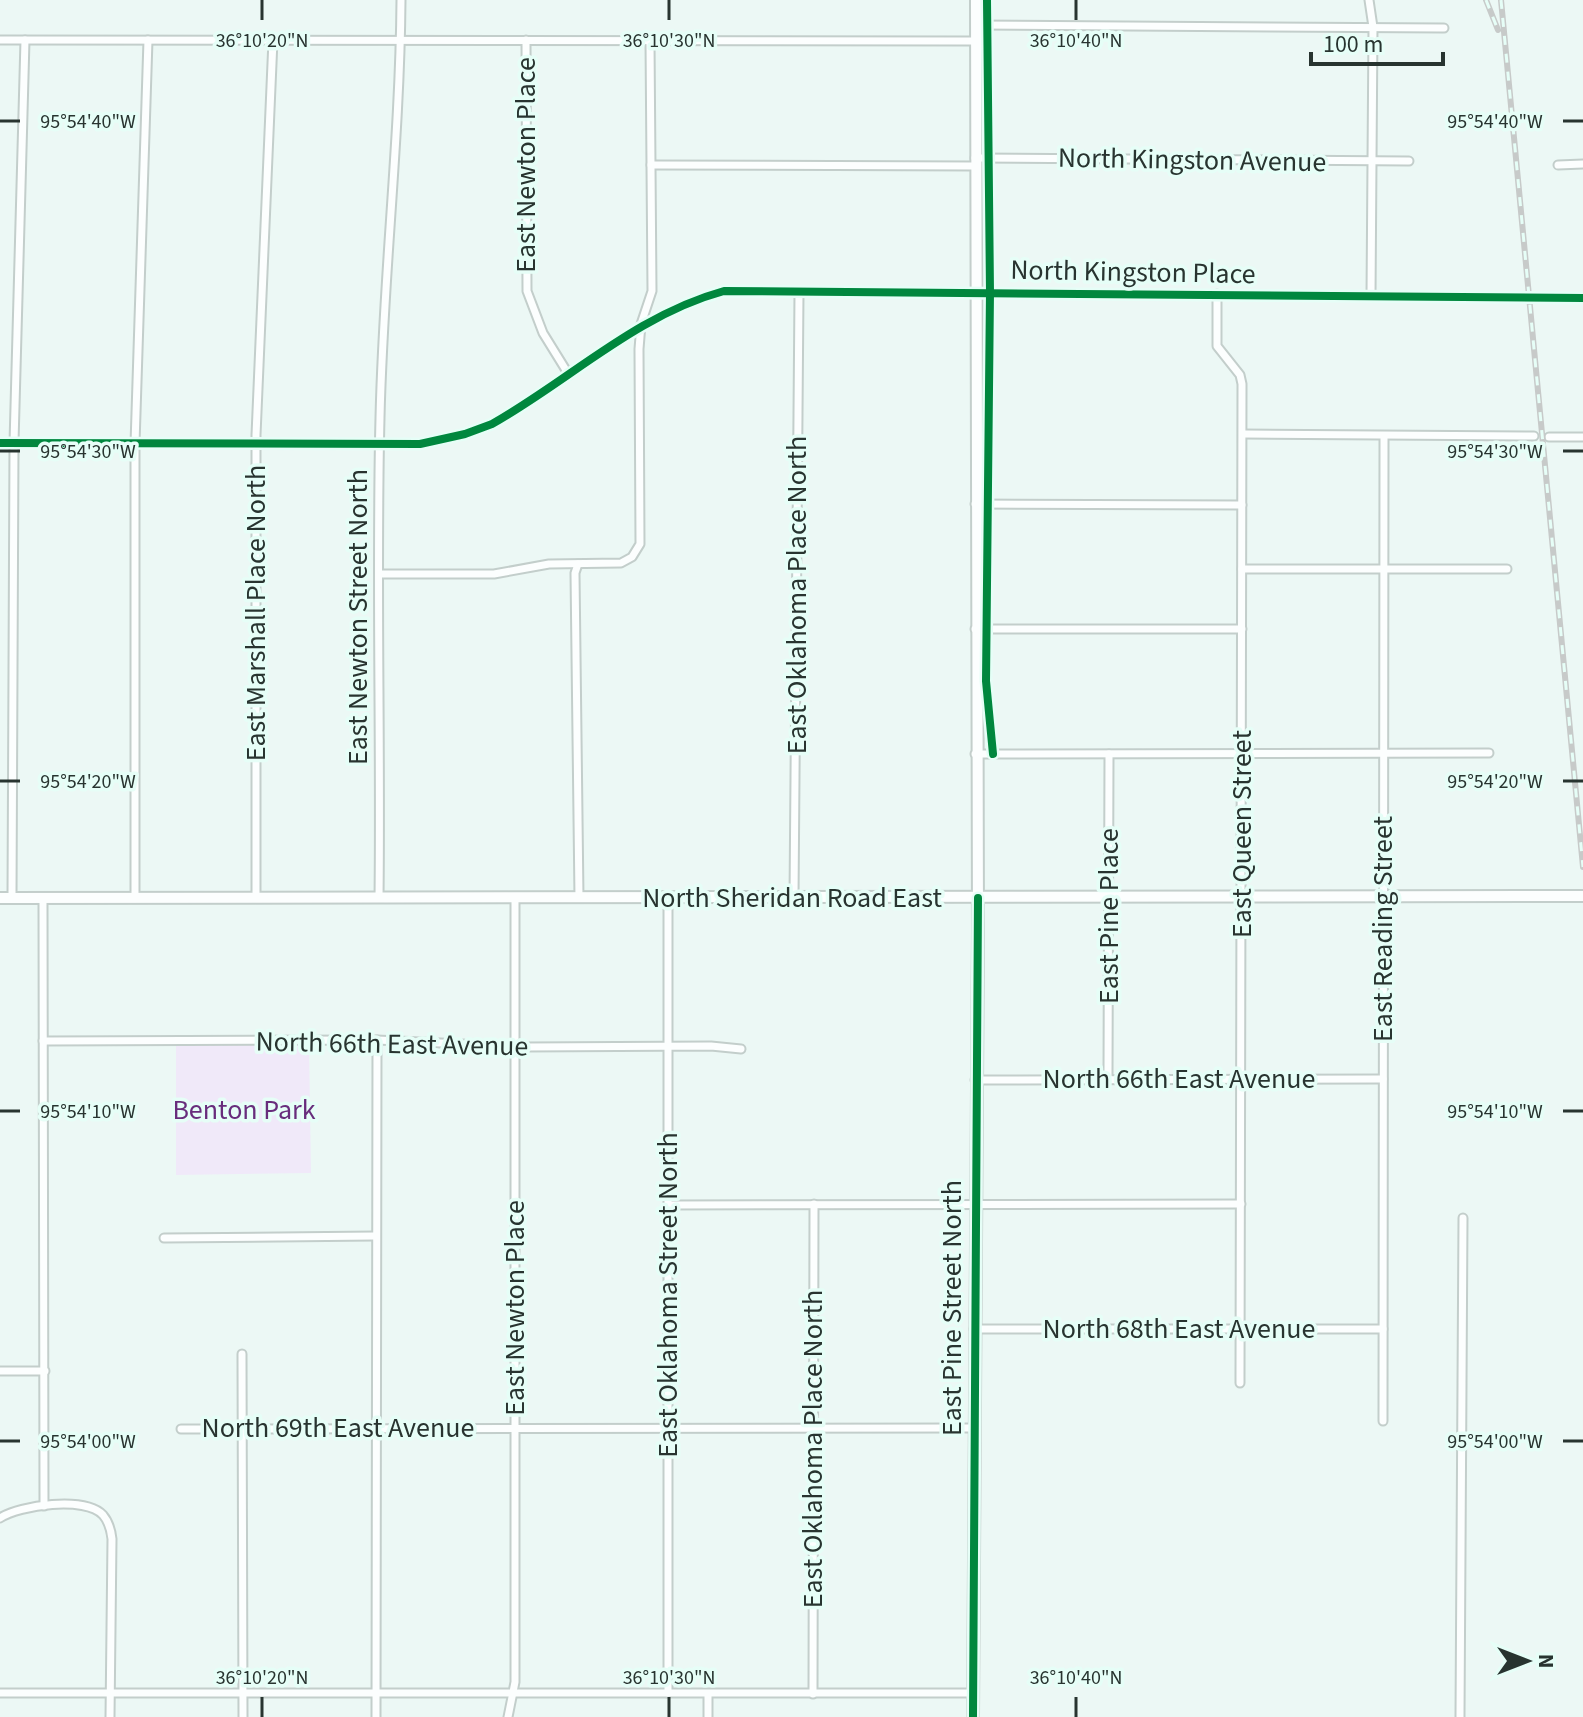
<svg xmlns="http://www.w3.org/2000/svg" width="1583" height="1717" font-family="'Source Sans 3',sans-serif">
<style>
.green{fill:#f0e9f9}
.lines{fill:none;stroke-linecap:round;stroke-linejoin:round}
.street-casing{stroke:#c3cecb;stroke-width:11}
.secondary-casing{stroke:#c3cecb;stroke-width:14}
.street{stroke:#fcfefe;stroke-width:7}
.secondary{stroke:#fcfefe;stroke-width:10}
.rail-casing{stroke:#c7cac9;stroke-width:6}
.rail{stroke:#e6fef7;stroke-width:3;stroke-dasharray:9;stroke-linecap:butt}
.cycleway-casing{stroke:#e6fef7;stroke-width:13}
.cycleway{stroke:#00873e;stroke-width:8}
.ticks{fill:none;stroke:#283430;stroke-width:3}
.labels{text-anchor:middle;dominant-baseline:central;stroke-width:7;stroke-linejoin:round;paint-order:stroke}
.street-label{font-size:28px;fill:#283430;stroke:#e6fef7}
.park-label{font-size:28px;fill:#682d7c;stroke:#e6fef7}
.ticks-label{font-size:20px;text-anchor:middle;fill:#283430;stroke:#e6fef7;stroke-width:7;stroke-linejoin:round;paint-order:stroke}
</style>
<rect width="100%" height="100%" fill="#ecf8f5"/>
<path class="green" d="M 176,1045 L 309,1045 L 311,1173 L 176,1175 Z"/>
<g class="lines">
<g class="street-casing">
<g id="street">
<path d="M 1369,0 L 1373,27 L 1371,296"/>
<path d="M 976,25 L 1444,28"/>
<path d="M 0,40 L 976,41"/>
<path d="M 526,40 L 527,291 L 543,333 L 569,375"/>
<path d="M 975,158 L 1409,161"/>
<path d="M 651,165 L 975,166"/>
<path d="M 1558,165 L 1583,164"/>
<path d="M 1217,294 L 1217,346 L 1240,375 L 1242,384 L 1240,1383"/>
<path d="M 1243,434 L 1534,436"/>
<path d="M 1549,437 L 1583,437"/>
<path d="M 0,443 L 420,444 L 465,434 L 492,424 C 570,380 636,315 724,291 L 1583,298"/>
<path d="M 975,504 L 1242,505"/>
<path d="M 578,564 L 575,573 L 579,898"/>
<path d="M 1242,569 L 1507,569"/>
<path d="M 381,574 L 494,574 L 549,564 L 621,563 L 632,557 L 640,544 L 639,349 L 641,324 L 652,291 L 650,41"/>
<path d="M 975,629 L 1242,629"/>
<path d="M 975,754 L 1489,753"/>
<path d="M 12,898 L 14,443 L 25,40"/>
<path d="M 43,898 L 44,1506"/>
<path d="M 135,898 L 135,444 L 148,40"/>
<path d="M 256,898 L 256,435 L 273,40"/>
<path d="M 379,898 C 381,738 376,578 380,418 C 383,278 400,140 401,0"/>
<path d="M 794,898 L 799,293"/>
<path d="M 43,1041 L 377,1040 L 525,1047 L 711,1046 L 741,1049"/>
<path d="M 1108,1079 L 1109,754"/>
<path d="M 975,1080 L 1383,1079"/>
<path d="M 668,1205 L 1241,1204"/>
<path d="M 164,1238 L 375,1236"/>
<path d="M 974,1329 L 1383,1329"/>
<path d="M 242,1354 L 243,1717"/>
<path d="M 0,1371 L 45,1371"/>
<path d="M 1383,1421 L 1384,436"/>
<path d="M 181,1429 L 974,1428"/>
<path d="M 0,1518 C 20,1505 85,1496 103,1515 C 109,1522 111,1530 112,1539 L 110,1717"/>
<path d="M 0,1693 L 973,1693"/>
<path d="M 668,1693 L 668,898"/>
<path d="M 813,1694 L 814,1204"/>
<path d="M 376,1717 L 377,1040"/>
<path d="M 508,1717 L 515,1682 L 515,898"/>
<path d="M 708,1717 L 708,1694"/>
<path d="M 1460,1717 L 1463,1218"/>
</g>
</g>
<g class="secondary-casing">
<g id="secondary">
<path d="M 0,898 L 1583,896"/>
<path d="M 973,1717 L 978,931 L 976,0"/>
</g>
</g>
<use href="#street" class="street"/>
<use href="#secondary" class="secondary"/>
<g class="rail-casing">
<g id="rail">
<path d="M 1486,0 L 1498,30"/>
<path d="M 1501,0 L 1583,867"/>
</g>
</g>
<use href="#rail" class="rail"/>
<g class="cycleway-casing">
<g id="cycleway">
<path d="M 987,0 L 990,292 L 986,681 L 993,754"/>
<path d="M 0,443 L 420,444 L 465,434 L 492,424 C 570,380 636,315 724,291 L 1583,298"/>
<path d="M 973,1717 L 978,898"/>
</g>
</g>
<use href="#cycleway" class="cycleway"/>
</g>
<path class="ticks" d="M 262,0 L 262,20M 669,0 L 669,20M 1076,0 L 1076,20M 0,121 L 20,121M 1563,121 L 1583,121M 0,451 L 20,451M 1563,451 L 1583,451M 0,781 L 20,781M 1563,781 L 1583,781M 0,1111 L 20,1111M 1563,1111 L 1583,1111M 0,1441 L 20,1441M 1563,1441 L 1583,1441M 262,1697 L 262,1717M 669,1697 L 669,1717M 1076,1697 L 1076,1717"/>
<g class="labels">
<g class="street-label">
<text transform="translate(1192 160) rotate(1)">North Kingston Avenue</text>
<text transform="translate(526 165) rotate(-90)">East Newton Place</text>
<text transform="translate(1133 272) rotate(1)">North Kingston Place</text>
<text transform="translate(797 595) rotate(-90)">East Oklahoma Place North</text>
<text transform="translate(256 613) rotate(-90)">East Marshall Place North</text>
<text transform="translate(358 617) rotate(-90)">East Newton Street North</text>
<text transform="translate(1242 834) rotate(-90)">East Queen Street</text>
<text x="792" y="898">North Sheridan Road East</text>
<text transform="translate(1109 916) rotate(-90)">East Pine Place</text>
<text transform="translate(1383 929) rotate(-90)">East Reading Street</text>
<text transform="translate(392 1044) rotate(1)">North 66th East Avenue</text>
<text x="1179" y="1079">North 66th East Avenue</text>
<text transform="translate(668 1295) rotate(-90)">East Oklahoma Street North</text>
<text transform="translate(515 1308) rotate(-90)">East Newton Place</text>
<text transform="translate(952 1308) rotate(-90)">East Pine Street North</text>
<text x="1179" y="1329">North 68th East Avenue</text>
<text x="338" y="1428">North 69th East Avenue</text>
<text transform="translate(813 1449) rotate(-90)">East Oklahoma Place North</text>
</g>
<g class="park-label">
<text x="244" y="1110">Benton Park</text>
</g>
</g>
<g class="ticks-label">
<text x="262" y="47">36°10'20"N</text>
<text x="669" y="47">36°10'30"N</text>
<text x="1076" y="47">36°10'40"N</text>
<text x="1495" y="128">95°54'40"W</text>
<text x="88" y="128">95°54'40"W</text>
<text x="1495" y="458">95°54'30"W</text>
<text x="88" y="458">95°54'30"W</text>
<text x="1495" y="788">95°54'20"W</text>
<text x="88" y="788">95°54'20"W</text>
<text x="88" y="1118">95°54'10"W</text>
<text x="1495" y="1118">95°54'10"W</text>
<text x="88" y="1448">95°54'00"W</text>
<text x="1495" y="1448">95°54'00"W</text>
<text x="262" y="1684">36°10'20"N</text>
<text x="669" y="1684">36°10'30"N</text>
<text x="1076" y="1684">36°10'40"N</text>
</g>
<g transform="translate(1527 1661) rotate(90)" stroke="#e6fef7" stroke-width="6" paint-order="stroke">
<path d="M0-6L14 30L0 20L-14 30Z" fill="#283430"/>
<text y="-12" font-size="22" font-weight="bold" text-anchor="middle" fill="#283430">N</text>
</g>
<path d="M1311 52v12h132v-12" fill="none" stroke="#283430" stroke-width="4"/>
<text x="1323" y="52" font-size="24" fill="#283430" stroke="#e6fef7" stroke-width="6" paint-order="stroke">100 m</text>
</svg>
